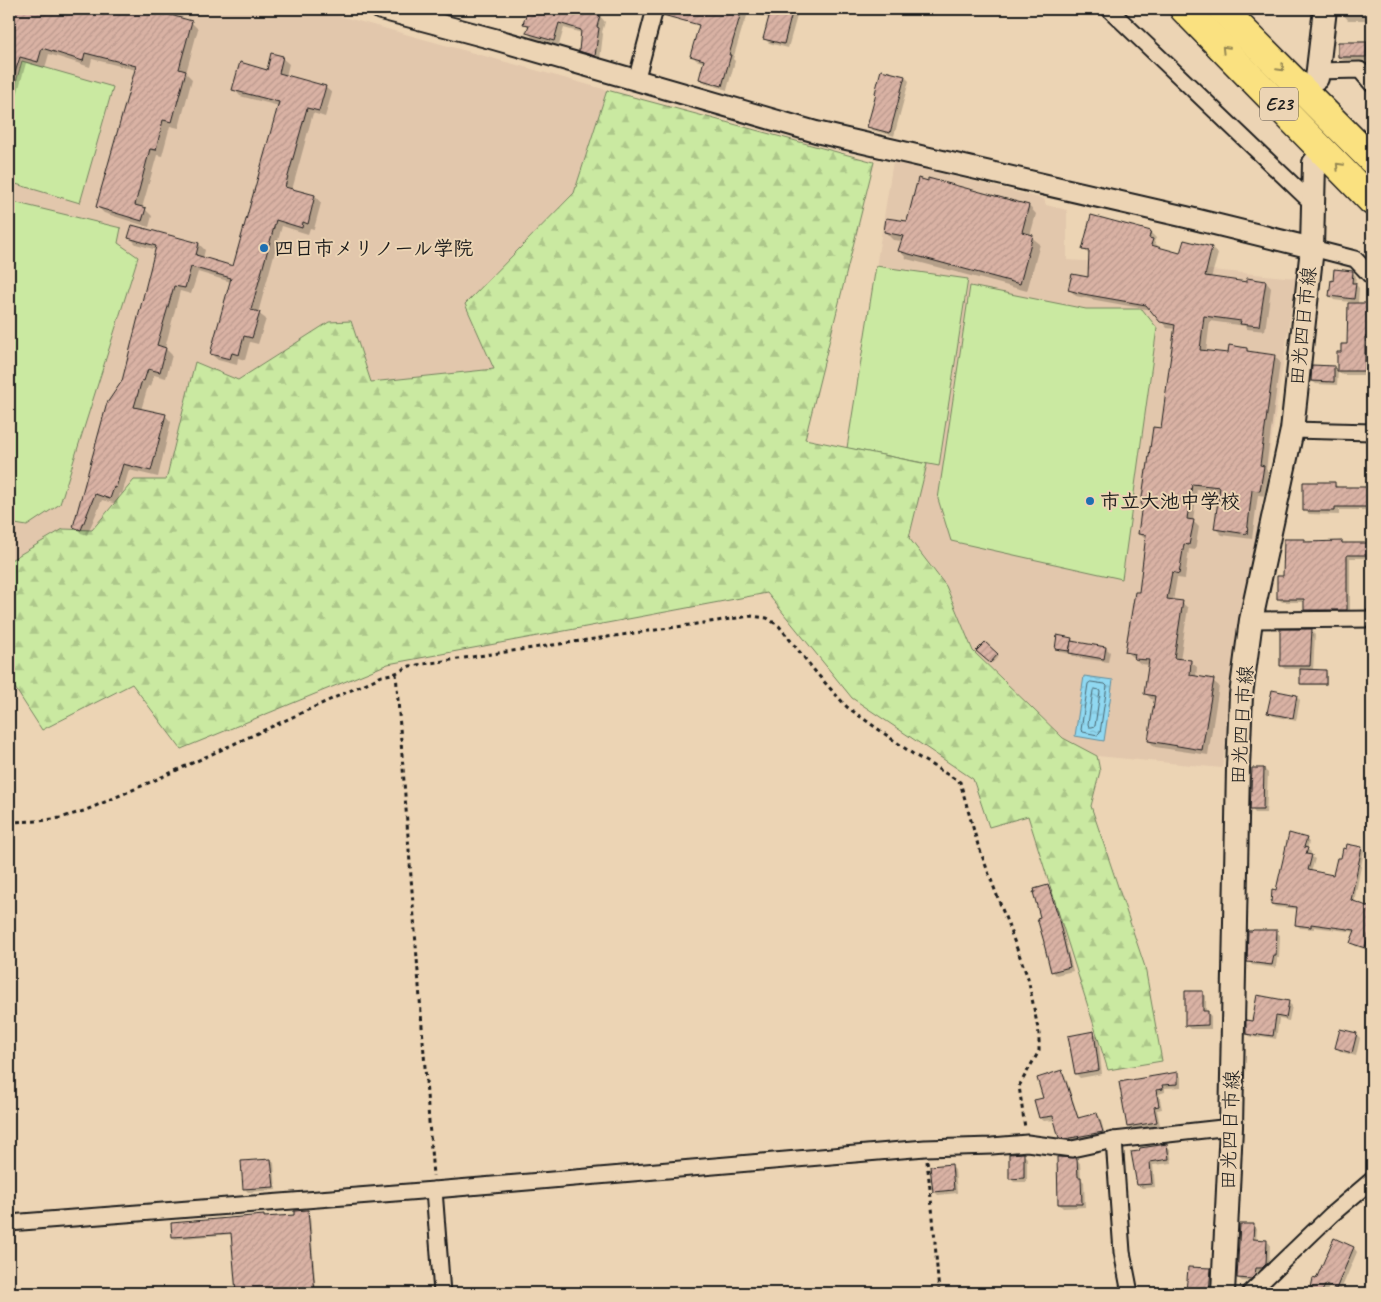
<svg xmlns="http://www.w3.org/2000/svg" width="1381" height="1302" font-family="Caveat,'Klee One',sans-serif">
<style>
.built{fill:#e2c7ac}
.grass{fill:#cae9a1;stroke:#73825e}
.forest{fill:url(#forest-firs);stroke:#73825e}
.water{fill:url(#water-ripples);stroke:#628d9c}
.shadow{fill:#0003}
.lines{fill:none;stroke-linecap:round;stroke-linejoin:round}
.shore{stroke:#4a6771;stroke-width:1}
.building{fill:url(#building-hatch);stroke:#1c1c1c}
.minor-casing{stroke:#1c1c1c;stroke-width:19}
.tertiary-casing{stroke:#1c1c1c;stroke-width:24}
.secondary-casing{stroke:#1c1c1c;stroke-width:26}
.motorway-casing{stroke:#1c1c1c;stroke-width:31}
.path{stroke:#1c1c1c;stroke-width:3;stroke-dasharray:4 4;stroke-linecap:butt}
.minor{stroke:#ecd4b4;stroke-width:15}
.tertiary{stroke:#ecd4b4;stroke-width:20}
.secondary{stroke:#ecd4b4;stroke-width:22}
.motorway{stroke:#fae180;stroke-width:28}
.oneway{stroke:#968853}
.poi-dot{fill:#1f6fb2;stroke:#ecd4b4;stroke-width:2}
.labels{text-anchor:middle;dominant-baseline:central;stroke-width:4;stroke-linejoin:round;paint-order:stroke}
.shield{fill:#ecd4b4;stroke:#5a534a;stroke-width:1}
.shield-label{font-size:19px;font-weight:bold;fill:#1c1c1c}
.poi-label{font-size:20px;font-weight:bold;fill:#1c1c1c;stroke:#ecd4b4;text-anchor:start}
.street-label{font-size:20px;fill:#1c1c1c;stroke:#ecd4b4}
</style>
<defs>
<pattern id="forest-firs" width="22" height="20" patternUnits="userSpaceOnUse" patternTransform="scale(1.25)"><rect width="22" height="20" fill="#cae9a1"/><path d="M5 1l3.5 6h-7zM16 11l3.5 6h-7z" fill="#adc78a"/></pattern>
<pattern id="water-ripples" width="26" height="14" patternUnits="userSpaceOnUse" patternTransform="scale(1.25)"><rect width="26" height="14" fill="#90d8f1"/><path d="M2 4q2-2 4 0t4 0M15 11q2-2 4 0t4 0" fill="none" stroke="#7cb9ce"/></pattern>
<pattern id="building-hatch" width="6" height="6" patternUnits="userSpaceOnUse" patternTransform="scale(1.25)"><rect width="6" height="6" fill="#d9b2a4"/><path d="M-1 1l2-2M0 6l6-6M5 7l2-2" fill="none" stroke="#ba988d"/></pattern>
</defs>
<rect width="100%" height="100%" fill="#ecd4b4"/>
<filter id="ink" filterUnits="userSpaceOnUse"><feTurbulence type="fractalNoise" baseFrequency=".02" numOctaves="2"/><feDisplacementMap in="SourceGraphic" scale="10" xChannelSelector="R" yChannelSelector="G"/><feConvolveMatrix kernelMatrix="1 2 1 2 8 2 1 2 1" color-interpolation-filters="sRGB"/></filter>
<g filter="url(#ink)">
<g class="built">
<path d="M 9,9 L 315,9 L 607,90 L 574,193 L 465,304 L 494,369 L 371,382 L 329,322 L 238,380 L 195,362 L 166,480 L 134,480 L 92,530 L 63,529 L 9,561 Z"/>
<path d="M 893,161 L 1044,199 L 1046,205 L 1067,210 L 1067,260 L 1168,266 L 1296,278 L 1222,768 L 1097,756 L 1063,738 L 973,651 L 946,586 L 909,538 L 926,464 L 847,448 Z"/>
</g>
<g class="grass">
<path d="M 22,61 L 113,87 L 80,203 L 9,182 L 9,107 Z"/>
<path d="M 9,201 L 121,228 L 118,243 L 138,257 L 60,504 L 27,526 L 9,523 Z"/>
<path d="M 876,266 L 968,279 L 939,466 L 847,448 Z"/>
<path d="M 970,286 L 1086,309 L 1142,309 L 1157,328 L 1122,579 L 951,541 L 938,499 Z"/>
</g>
<path class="forest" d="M 607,90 L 874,162 L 805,439 L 927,464 L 909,538 L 946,586 L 973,651 L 1063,738 L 1097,756 L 1100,771 L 1091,806 L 1145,967 L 1162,1061 L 1108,1070 L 1028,816 L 989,827 L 973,779 L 852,698 L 767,593 L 388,664 L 181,749 L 132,684 L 42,730 L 15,688 L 9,693 L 9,561 L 63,529 L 92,530 L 134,480 L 166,480 L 195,362 L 238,380 L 329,322 L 351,321 L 371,382 L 494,369 L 465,304 L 574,193 Z"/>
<path class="water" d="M 1084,676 L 1113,680 L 1104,741 L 1075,736 Z"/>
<g class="shadow">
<path d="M 9,9 L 145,9 L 191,22 L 198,29 L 186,73 L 192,79 L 179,128 L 170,126 L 162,156 L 157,155 L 142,208 L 145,209 L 152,216 L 149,227 L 104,213 L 97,206 L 136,70 L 92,59 L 90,67 L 49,54 L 45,68 L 26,63 L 9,124 Z"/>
<path d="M 537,9 L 572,9 L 600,16 L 605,22 L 602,32 L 603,34 L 600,60 L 585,56 L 580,51 L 582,33 L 564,28 L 559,45 L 533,38 L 528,33 L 529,28 L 525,23 L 535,15 Z"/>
<path d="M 697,9 L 799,9 L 788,48 L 769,43 L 764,38 L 769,18 L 748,12 L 745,23 L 744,22 L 733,59 L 735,61 L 727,90 L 705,83 L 700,79 L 705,63 L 696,60 L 692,55 L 699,27 L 694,22 Z"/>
<path d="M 1341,9 L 1372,9 L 1372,23 L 1368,20 L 1348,20 L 1342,13 Z"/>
<path d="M 1366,43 L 1370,47 L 1370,61 L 1343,60 L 1339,57 Z"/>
<path d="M 282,58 L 289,64 L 286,76 L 325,87 L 332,93 L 325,117 L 313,113 L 292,190 L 315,196 L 321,203 L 314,229 L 310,228 L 308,234 L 282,226 L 258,313 L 266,319 L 258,344 L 250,342 L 245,360 L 238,358 L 237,365 L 218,360 L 211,354 L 231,282 L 198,272 L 191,294 L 180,291 L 165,348 L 172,355 L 166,378 L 154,375 L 151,387 L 148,386 L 141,410 L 165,415 L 171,422 L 158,477 L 129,470 L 122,494 L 120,493 L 117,504 L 102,500 L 87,535 L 81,533 L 74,526 L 123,382 L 157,250 L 136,244 L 129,237 L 199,244 L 205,250 L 203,258 L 234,267 L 279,106 L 240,96 L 234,89 L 268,71 Z"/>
<path d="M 882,71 L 905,77 L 909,81 L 894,136 L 872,130 L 869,126 L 877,94 Z"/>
<path d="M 929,179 L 1029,206 L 1036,214 L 1030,236 L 1040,244 L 1027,291 L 907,259 L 900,251 L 902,241 L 893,240 L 885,232 L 908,222 Z"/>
<path d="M 1150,232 L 1156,238 L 1154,242 L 1158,246 L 1157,248 L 1181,254 L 1184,242 L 1212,249 L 1218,254 L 1211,278 L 1248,284 L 1266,282 L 1271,288 L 1265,331 L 1247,329 L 1245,326 L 1210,321 L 1206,352 L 1229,354 L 1247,349 L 1251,353 L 1274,356 L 1280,362 L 1266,469 L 1269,473 L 1266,496 L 1258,495 L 1252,539 L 1222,535 L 1216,529 L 1220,492 L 1197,489 L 1193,521 L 1199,527 L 1195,550 L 1189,549 L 1185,579 L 1177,578 L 1173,601 L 1182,603 L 1188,608 L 1180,660 L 1191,662 L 1197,667 L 1196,677 L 1213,681 L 1219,686 L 1208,755 L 1155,747 L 1149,741 L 1156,700 L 1151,699 L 1145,693 L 1150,665 L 1141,664 L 1126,652 L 1141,594 L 1145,539 L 1140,534 L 1162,429 L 1175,329 L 1167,328 L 1152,310 L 1090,299 L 1076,296 L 1070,290 L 1089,279 L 1090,256 L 1084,249 Z"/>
<path d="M 1352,272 L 1356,276 L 1355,284 L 1359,288 L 1358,303 L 1334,300 L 1330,296 Z"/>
<path d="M 1372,304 L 1372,375 L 1342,375 L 1338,371 L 1342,353 L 1348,345 L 1349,305 Z"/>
<path d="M 1334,367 L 1338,371 L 1337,385 L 1316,384 L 1312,381 Z"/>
<path d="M 1334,483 L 1339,488 L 1372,488 L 1372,510 L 1339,510 L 1339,515 L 1309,514 L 1305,510 Z"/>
<path d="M 1305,540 L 1308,543 L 1372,545 L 1372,558 L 1350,558 L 1350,613 L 1309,613 L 1306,610 L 1306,602 L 1282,602 L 1278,598 Z"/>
<path d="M 1311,630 L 1315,634 L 1313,671 L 1325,672 L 1327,673 L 1327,685 L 1302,685 L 1301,684 L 1301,669 L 1285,669 L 1281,666 Z"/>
<path d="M 1071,639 L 1075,643 L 1106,648 L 1110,652 L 1108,662 L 1074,657 L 1071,654 L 1060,652 L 1056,648 Z"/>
<path d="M 985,643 L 999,656 L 992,663 L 978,651 Z"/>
<path d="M 1296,696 L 1300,700 L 1296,721 L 1273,716 L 1269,712 Z"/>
<path d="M 1264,769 L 1268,773 L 1266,813 L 1255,813 L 1252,809 Z"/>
<path d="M 1306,839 L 1309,842 L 1307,849 L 1311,852 L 1310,856 L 1315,859 L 1311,872 L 1334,877 L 1342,860 L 1361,848 L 1364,851 L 1354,902 L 1372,909 L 1372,947 L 1371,951 L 1355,946 L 1352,942 L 1355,932 L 1314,927 L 1314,929 L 1300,928 L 1297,925 L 1298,909 L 1275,907 L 1272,904 L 1277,891 Z"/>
<path d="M 1048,886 L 1052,890 L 1060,917 L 1073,971 L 1056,975 L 1052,971 L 1042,918 Z"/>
<path d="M 1276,932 L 1280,935 L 1279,958 L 1277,958 L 1276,968 L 1252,965 L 1249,961 Z"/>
<path d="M 1202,992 L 1206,996 L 1206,1011 L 1211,1016 L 1211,1029 L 1190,1029 L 1186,1025 Z"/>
<path d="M 1288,1002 L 1292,1006 L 1289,1021 L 1279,1019 L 1276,1039 L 1261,1036 L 1260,1038 L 1251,1037 L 1247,1033 L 1253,1022 Z"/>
<path d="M 1094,1033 L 1098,1036 L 1102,1074 L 1080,1078 L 1076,1074 Z"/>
<path d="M 1356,1034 L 1360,1038 L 1356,1056 L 1341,1052 L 1337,1048 Z"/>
<path d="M 1061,1072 L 1065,1075 L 1079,1119 L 1097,1114 L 1100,1117 L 1105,1135 L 1069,1142 L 1064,1141 L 1060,1137 L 1056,1120 L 1044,1121 L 1040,1118 L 1045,1099 Z"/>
<path d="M 1177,1073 L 1181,1077 L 1181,1087 L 1165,1088 L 1165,1092 L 1159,1094 L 1162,1109 L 1157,1110 L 1160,1125 L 1132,1130 L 1128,1127 L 1120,1083 Z"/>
<path d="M 1167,1146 L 1170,1149 L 1172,1163 L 1153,1165 L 1155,1187 L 1142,1188 L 1138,1185 L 1140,1152 Z"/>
<path d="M 1023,1154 L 1027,1158 L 1027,1182 L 1014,1182 L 1010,1178 Z"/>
<path d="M 1076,1159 L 1080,1163 L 1081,1179 L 1084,1182 L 1085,1207 L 1063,1208 L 1059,1204 Z"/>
<path d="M 271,1160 L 274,1163 L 276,1190 L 248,1192 L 245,1189 Z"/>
<path d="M 951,1166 L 955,1170 L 957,1193 L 938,1195 L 934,1191 Z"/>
<path d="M 308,1212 L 310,1214 L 316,1293 L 237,1293 L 232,1234 L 175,1239 L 173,1237 L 264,1217 L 266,1219 L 296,1216 Z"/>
<path d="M 1253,1226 L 1257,1229 L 1256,1241 L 1266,1241 L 1270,1244 L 1269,1268 L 1266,1271 L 1258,1271 L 1258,1278 L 1255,1282 L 1242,1281 L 1238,1278 Z"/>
<path d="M 1334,1240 L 1354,1248 L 1357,1252 L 1340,1292 L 1329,1287 L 1326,1293 L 1281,1293 L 1278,1290 L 1283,1285 L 1288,1285 L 1290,1287 L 1292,1285 L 1312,1289 Z"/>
<path d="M 1189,1268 L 1210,1269 L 1214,1273 L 1212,1293 L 1188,1293 Z"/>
</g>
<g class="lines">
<g class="shore">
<path d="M 1091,682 L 1105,684 L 1107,686 L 1100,733 L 1098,735 L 1083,732 L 1081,730 L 1088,684 Z"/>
<path d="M 1095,689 L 1099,690 L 1100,692 L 1095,726 L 1092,727 L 1089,727 L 1088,724 L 1093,691 Z"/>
</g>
</g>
<g class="building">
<path d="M 9,9 L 149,9 L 192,21 L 179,69 L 186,71 L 172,122 L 163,120 L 156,150 L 150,149 L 135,205 L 146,208 L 142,221 L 96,207 L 136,66 L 85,53 L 83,61 L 42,48 L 38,62 L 20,57 L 12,82 L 9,82 Z"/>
<path d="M 535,9 L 577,9 L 600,15 L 597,27 L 599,28 L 595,56 L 579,51 L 581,30 L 559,23 L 554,41 L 526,33 L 529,25 L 523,24 L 527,12 L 534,14 Z"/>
<path d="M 664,9 L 742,9 L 729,55 L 731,55 L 722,86 L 699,79 L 704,60 L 690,56 L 699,25 L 663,15 Z"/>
<path d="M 771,9 L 793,9 L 784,44 L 763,39 Z"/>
<path d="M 1338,42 L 1367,42 L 1366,57 L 1338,57 Z"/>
<path d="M 271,53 L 283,56 L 279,73 L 326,86 L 319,111 L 307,108 L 285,187 L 315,195 L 308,224 L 303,222 L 302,228 L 276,220 L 251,310 L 260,312 L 252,338 L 244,336 L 239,355 L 232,353 L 230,359 L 210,354 L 231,278 L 191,267 L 185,288 L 174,286 L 157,345 L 166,348 L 160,372 L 148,369 L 144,381 L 142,380 L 134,407 L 166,414 L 151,471 L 123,464 L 116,488 L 114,487 L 110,499 L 95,494 L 81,530 L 73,527 L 107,403 L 122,381 L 156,246 L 128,238 L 132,225 L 199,243 L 196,255 L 233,266 L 279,102 L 232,90 L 240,62 L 267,70 Z"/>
<path d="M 881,70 L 905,76 L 890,133 L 867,127 L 876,94 L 875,93 Z"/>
<path d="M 918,178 L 928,181 L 928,178 L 1029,205 L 1022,232 L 1033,235 L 1020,284 L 898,251 L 903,236 L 884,232 L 886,218 L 907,221 Z"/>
<path d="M 1091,215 L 1151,231 L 1149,238 L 1153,239 L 1151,245 L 1180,253 L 1184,240 L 1212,247 L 1205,276 L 1247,282 L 1247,278 L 1266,281 L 1259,326 L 1240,324 L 1241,321 L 1204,316 L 1200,350 L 1228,353 L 1229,345 L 1247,348 L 1247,351 L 1275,355 L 1260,465 L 1264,466 L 1260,491 L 1252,490 L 1247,534 L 1214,529 L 1220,487 L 1192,484 L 1187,519 L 1194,520 L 1189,545 L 1184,544 L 1179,574 L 1172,572 L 1167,599 L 1183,601 L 1174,658 L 1191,660 L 1190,675 L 1214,679 L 1202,750 L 1148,741 L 1155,696 L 1144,694 L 1149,660 L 1134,659 L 1135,654 L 1125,652 L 1135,592 L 1139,592 L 1146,535 L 1138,534 L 1142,504 L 1141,504 L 1146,470 L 1147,470 L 1153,427 L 1161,428 L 1175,325 L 1160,322 L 1146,305 L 1083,294 L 1068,290 L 1072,274 L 1088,277 L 1089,251 L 1082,250 Z"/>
<path d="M 1334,269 L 1353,271 L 1352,283 L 1356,283 L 1354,299 L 1329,296 L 1331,280 L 1333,281 Z"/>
<path d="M 1348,303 L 1372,303 L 1372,336 L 1365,337 L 1365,371 L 1337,371 L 1337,352 L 1341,352 L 1341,344 L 1347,344 Z"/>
<path d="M 1312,365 L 1334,366 L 1334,382 L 1311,381 Z"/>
<path d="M 1303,482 L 1335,482 L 1335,487 L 1372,487 L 1372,507 L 1335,507 L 1335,511 L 1303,511 Z"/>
<path d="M 1284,539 L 1305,539 L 1305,542 L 1342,541 L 1342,543 L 1372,543 L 1372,555 L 1347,555 L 1347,610 L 1304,610 L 1304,599 L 1277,599 L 1277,576 L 1283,576 Z"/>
<path d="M 1280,629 L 1312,629 L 1310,666 L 1280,666 Z"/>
<path d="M 1057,635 L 1072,638 L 1069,651 L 1055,649 Z"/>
<path d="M 1071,641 L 1106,647 L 1104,659 L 1069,653 Z"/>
<path d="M 985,642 L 998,654 L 990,663 L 976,651 Z"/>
<path d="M 1300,669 L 1326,670 L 1326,684 L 1300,684 Z"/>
<path d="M 1272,690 L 1297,695 L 1293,718 L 1267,713 Z"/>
<path d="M 1252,768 L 1264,768 L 1263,810 L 1250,810 Z"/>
<path d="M 1289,833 L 1307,838 L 1304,847 L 1308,848 L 1306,854 L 1312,855 L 1308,870 L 1333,875 L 1337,858 L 1341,858 L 1343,848 L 1346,849 L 1347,844 L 1362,847 L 1351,900 L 1372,908 L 1372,926 L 1365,948 L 1350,943 L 1355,930 L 1311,924 L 1311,927 L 1295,925 L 1297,907 L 1271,904 L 1272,889 L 1276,890 Z"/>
<path d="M 1048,885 L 1057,912 L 1070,967 L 1051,972 L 1044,944 L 1044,942 L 1037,918 L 1040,917 L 1033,892 L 1035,892 L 1034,889 Z"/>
<path d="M 1253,930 L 1277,930 L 1276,955 L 1274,955 L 1272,965 L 1247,962 L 1248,931 L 1252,931 Z"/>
<path d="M 1185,991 L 1203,991 L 1203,1011 L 1208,1011 L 1208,1025 L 1185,1026 Z"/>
<path d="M 1257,995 L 1289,1001 L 1286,1018 L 1276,1016 L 1273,1036 L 1258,1034 L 1257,1036 L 1246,1034 L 1246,1020 L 1252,1021 Z"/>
<path d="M 1340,1029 L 1357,1033 L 1352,1053 L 1335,1048 Z"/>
<path d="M 1094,1031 L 1099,1070 L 1075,1074 L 1068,1036 Z"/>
<path d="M 1062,1070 L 1078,1118 L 1097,1113 L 1103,1132 L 1065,1139 L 1059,1138 L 1053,1116 L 1039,1118 L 1034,1100 L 1043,1098 L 1037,1078 Z"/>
<path d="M 1178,1072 L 1178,1084 L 1162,1085 L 1163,1089 L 1156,1090 L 1159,1106 L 1154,1107 L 1157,1122 L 1127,1127 L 1119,1082 Z"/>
<path d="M 1167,1144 L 1169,1159 L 1150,1162 L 1152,1184 L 1137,1185 L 1131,1152 L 1139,1151 L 1140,1148 Z"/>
<path d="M 1024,1153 L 1024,1178 L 1009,1179 L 1009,1154 Z"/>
<path d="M 1057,1157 L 1077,1158 L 1078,1177 L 1081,1177 L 1082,1204 L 1058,1204 Z"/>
<path d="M 271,1159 L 274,1187 L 243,1189 L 241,1161 Z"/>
<path d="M 952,1164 L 954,1190 L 933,1192 L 930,1166 Z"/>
<path d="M 308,1210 L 315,1293 L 236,1293 L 231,1233 L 172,1237 L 171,1223 L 264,1215 L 264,1217 L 294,1215 L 294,1211 Z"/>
<path d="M 1240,1224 L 1254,1224 L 1253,1239 L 1267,1240 L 1266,1264 L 1262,1268 L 1256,1268 L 1255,1275 L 1251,1279 L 1237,1278 Z"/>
<path d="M 1334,1238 L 1354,1247 L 1336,1289 L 1326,1284 L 1321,1293 L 1310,1293 L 1313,1278 L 1316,1279 Z"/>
<path d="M 1188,1267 L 1211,1268 L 1209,1293 L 1186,1293 Z"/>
</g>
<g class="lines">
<g class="minor-casing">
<g id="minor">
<path d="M 1109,9 L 1313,204"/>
<path d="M 1317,71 L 1360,70 L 1372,84"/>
<path d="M 636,81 L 655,9"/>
<path d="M 1312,248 L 1355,259 L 1372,277"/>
<path d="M 1292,430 L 1372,432"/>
<path d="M 1251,620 L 1372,619"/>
<path d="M 1114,1140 L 1122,1252 L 1130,1293"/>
<path d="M 434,1190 L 442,1293"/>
<path d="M 9,1223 L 434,1190 L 925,1148 L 992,1146 L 1027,1143 L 1072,1149 L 1114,1140 L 1231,1127"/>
<path d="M 1250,1293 L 1331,1215 L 1372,1180"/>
</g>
</g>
<g class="tertiary-casing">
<path id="tertiary" d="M 381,9 L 494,39 L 816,132 L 1186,217 L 1312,248"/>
</g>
<g class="secondary-casing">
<g id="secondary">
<path d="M 1317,78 L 1325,9"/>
<path d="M 1223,1293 L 1231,1127 L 1238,768 L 1241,695 L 1251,620 L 1292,430 L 1312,248 L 1314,163"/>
</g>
</g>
<g class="motorway-casing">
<g id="motorway">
<path d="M 1184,9 L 1372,201"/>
<path d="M 1222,9 L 1372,160"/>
</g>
</g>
<g class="path">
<path d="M 396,673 L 433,1176"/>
<path d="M 9,822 L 39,821 L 60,818 L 84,811 L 153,781 L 382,676 L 396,673 L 410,666 L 751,616 L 767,618 L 779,626 L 818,675 L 847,707 L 913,754 L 960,782 L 978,845 L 1028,978 L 1039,1034 L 1039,1051 L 1019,1086 L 1025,1128"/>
<path d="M 927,1161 L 933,1217 L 939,1293"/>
</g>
<use href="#minor" class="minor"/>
<use href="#tertiary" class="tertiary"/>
<use href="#secondary" class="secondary"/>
<use href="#motorway" class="motorway"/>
</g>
<defs><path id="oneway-chevron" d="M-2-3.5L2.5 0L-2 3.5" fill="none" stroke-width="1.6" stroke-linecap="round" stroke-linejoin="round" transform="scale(1.25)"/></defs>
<g class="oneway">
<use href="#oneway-chevron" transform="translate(1225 49) rotate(-134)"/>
<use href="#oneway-chevron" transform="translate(1281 68) rotate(45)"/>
<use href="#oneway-chevron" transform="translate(1339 166) rotate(-134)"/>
</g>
</g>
<g class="poi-dot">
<circle cx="264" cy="248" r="5"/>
<circle cx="1090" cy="501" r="5"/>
</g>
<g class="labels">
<rect class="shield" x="1260" y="87.5" width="38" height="33" rx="4"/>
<g class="shield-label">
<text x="1279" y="104">E23</text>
</g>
<g class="poi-label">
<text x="274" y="248">四日市メリノール学院</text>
<text x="1100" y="501">市立大池中学校</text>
</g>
<g class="street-label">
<text transform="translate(1303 326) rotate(-84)">田光四日市線</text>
<text transform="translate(1242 725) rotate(-86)">田光四日市線</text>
<text transform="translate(1230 1130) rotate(-88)">田光四日市線</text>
</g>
</g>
<rect width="1381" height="1302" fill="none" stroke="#ecd4b4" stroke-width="30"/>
<rect x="15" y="15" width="1351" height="1272" fill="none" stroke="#1c1c1c" stroke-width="2" filter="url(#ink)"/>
</svg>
